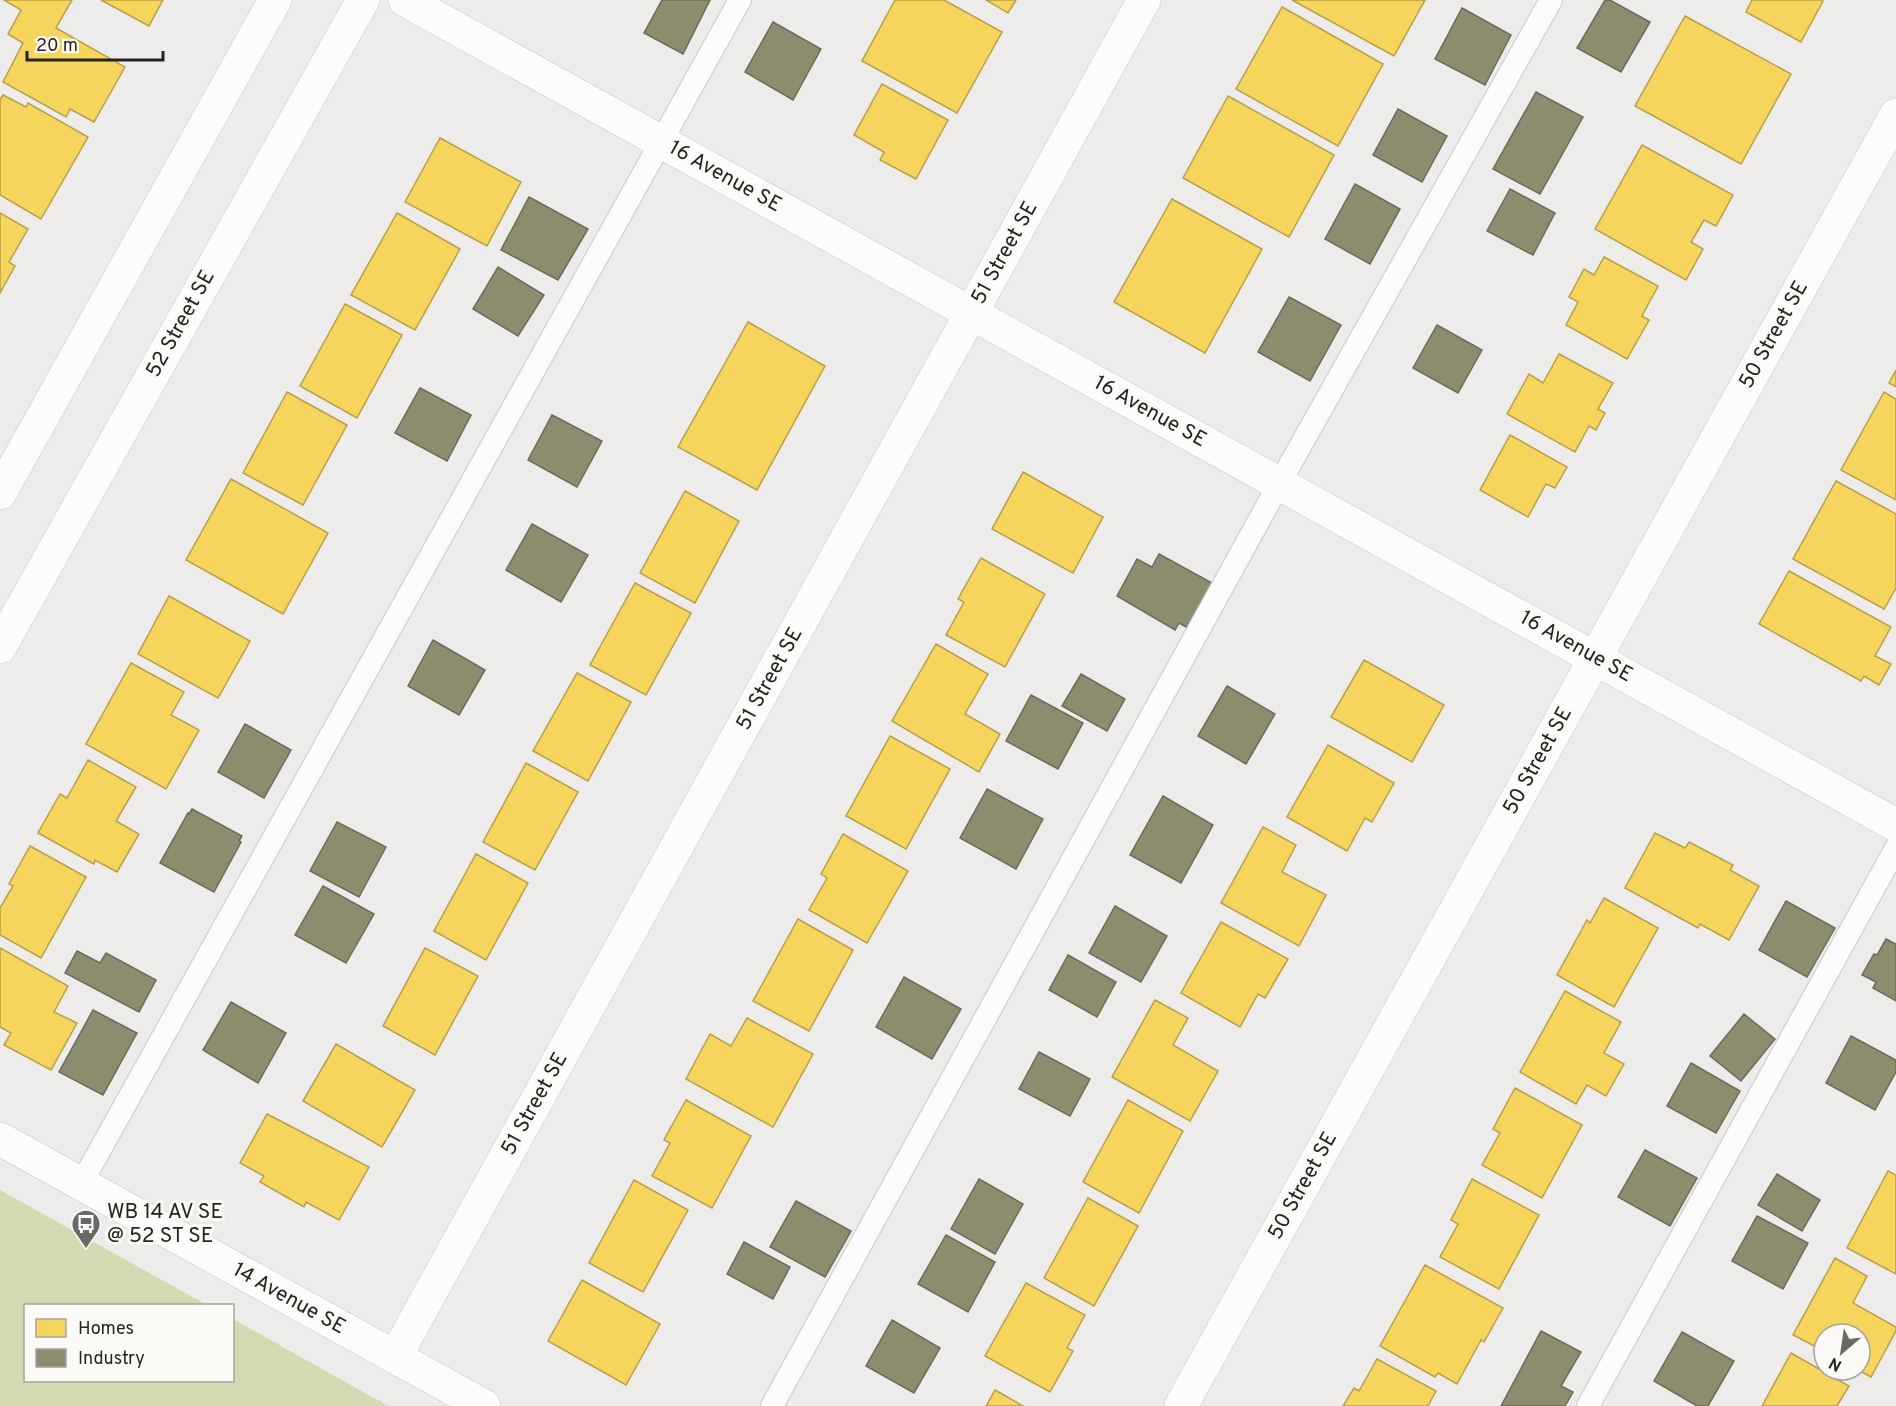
<svg xmlns="http://www.w3.org/2000/svg" width="1896" height="1406" font-family="Overpass,sans-serif">
<style>
.green{fill:#d3d9b0}
.homes{fill:#f6d55c;stroke:#b7a04b;stroke-width:1.5}
.industry{fill:#8c8c6e;stroke:#6d6c57;stroke-width:1.5}
.lines{fill:none;stroke-linecap:round;stroke-linejoin:round}
.service-casing{stroke:#c9c8c7;stroke-width:24}
.minor-casing{stroke:#c9c8c7;stroke-width:34}
.secondary-casing{stroke:#c9c8c7;stroke-width:34}
.service{stroke:#fcfcfc;stroke-width:22}
.minor{stroke:#fcfcfc;stroke-width:33}
.secondary{stroke:#fcfcfc;stroke-width:33}
.labels{text-anchor:middle;dominant-baseline:central;stroke-width:6;stroke-linejoin:round;paint-order:stroke}
.street-label{font-size:21px;fill:#242322;stroke:#fcfaf6}
.poi-label{font-size:21px;fill:#242322;stroke:#fcfaf6;text-anchor:start}
</style>
<rect width="100%" height="100%" fill="#edecea"/>
<path class="green" d="M 0,1190 L 207,1305 L 26,1306 L 26,1380 L 232,1380 L 233,1319 L 388,1406 L 0,1406 Z"/>
<g class="homes">
<path d="M 4,0 L 72,0 L 56,28 L 125,67 L 94,122 L 70,109 L 66,117 L 3,82 L 23,43 L 8,34 L 21,10 Z"/>
<path d="M 101,0 L 163,0 L 149,26 Z"/>
<path d="M 895,0 L 944,0 L 1002,32 L 957,113 L 862,61 Z"/>
<path d="M 986,0 L 1016,0 L 1008,13 Z"/>
<path d="M 1292,0 L 1425,0 L 1394,56 Z"/>
<path d="M 1752,0 L 1821,0 L 1823,1 L 1801,42 L 1746,12 Z"/>
<path d="M 1282,7 L 1383,64 L 1338,146 L 1236,89 Z"/>
<path d="M 1685,16 L 1791,74 L 1741,164 L 1635,106 Z"/>
<path d="M 882,84 L 948,120 L 916,179 L 880,160 L 884,152 L 854,135 Z"/>
<path d="M 3,95 L 26,107 L 28,103 L 88,137 L 41,219 L 0,195 L 0,100 Z"/>
<path d="M 1228,96 L 1334,155 L 1289,237 L 1183,178 Z"/>
<path d="M 440,138 L 521,182 L 487,246 L 405,202 Z"/>
<path d="M 1642,145 L 1733,195 L 1716,226 L 1704,220 L 1691,242 L 1703,249 L 1686,280 L 1595,229 Z"/>
<path d="M 1172,199 L 1262,249 L 1205,353 L 1114,302 Z"/>
<path d="M 0,213 L 28,229 L 9,262 L 15,266 L 0,293 Z"/>
<path d="M 397,213 L 460,249 L 415,330 L 351,295 Z"/>
<path d="M 1604,257 L 1658,286 L 1642,316 L 1649,320 L 1627,359 L 1566,325 L 1578,302 L 1569,297 L 1584,269 L 1594,275 Z"/>
<path d="M 345,304 L 402,335 L 357,418 L 300,386 Z"/>
<path d="M 748,322 L 825,366 L 757,490 L 678,447 Z"/>
<path d="M 1559,354 L 1613,383 L 1598,409 L 1605,413 L 1596,430 L 1589,426 L 1575,452 L 1507,414 L 1529,374 L 1543,383 Z"/>
<path d="M 1896,370 L 1896,387 L 1889,383 Z"/>
<path d="M 287,392 L 347,425 L 303,505 L 243,473 Z"/>
<path d="M 1884,392 L 1896,399 L 1896,500 L 1841,470 Z"/>
<path d="M 1510,435 L 1567,467 L 1555,488 L 1546,484 L 1528,517 L 1480,490 Z"/>
<path d="M 1023,472 L 1103,517 L 1073,573 L 992,529 Z"/>
<path d="M 231,479 L 328,533 L 283,614 L 186,560 Z"/>
<path d="M 1836,481 L 1896,514 L 1896,588 L 1884,609 L 1793,559 Z"/>
<path d="M 685,491 L 739,521 L 695,603 L 640,573 Z"/>
<path d="M 981,558 L 1045,594 L 1005,667 L 946,635 L 964,602 L 958,599 Z"/>
<path d="M 1789,571 L 1891,627 L 1875,656 L 1891,664 L 1879,685 L 1864,676 L 1861,681 L 1759,624 Z"/>
<path d="M 635,583 L 691,613 L 646,695 L 590,665 Z"/>
<path d="M 169,596 L 250,641 L 218,698 L 138,654 Z"/>
<path d="M 936,644 L 988,674 L 965,714 L 1000,734 L 979,772 L 892,721 Z"/>
<path d="M 1364,660 L 1444,705 L 1412,762 L 1331,717 Z"/>
<path d="M 131,663 L 184,692 L 171,715 L 199,730 L 166,789 L 86,744 Z"/>
<path d="M 577,673 L 631,702 L 588,781 L 533,751 Z"/>
<path d="M 890,736 L 950,769 L 906,849 L 846,816 Z"/>
<path d="M 1328,745 L 1394,783 L 1372,822 L 1365,818 L 1347,851 L 1287,817 Z"/>
<path d="M 88,760 L 136,787 L 116,821 L 139,834 L 117,872 L 95,860 L 94,864 L 38,833 L 60,794 L 67,798 Z"/>
<path d="M 526,763 L 578,792 L 535,870 L 483,842 Z"/>
<path d="M 1263,827 L 1296,845 L 1282,872 L 1326,895 L 1299,946 L 1221,903 Z"/>
<path d="M 1655,833 L 1685,848 L 1689,842 L 1733,865 L 1730,870 L 1759,886 L 1729,940 L 1700,924 L 1698,928 L 1625,888 Z"/>
<path d="M 843,834 L 908,871 L 867,943 L 809,910 L 827,878 L 821,874 Z"/>
<path d="M 30,846 L 86,877 L 41,958 L 0,935 L 0,908 L 13,886 L 9,884 Z"/>
<path d="M 476,854 L 528,883 L 486,960 L 434,931 Z"/>
<path d="M 1604,898 L 1658,928 L 1614,1007 L 1557,975 L 1587,920 L 1590,923 Z"/>
<path d="M 798,919 L 853,950 L 809,1031 L 753,1001 Z"/>
<path d="M 1221,922 L 1288,959 L 1265,998 L 1258,994 L 1240,1027 L 1181,993 Z"/>
<path d="M 0,948 L 68,986 L 54,1012 L 77,1023 L 51,1070 L 4,1045 L 11,1033 L 0,1027 Z"/>
<path d="M 425,948 L 478,976 L 435,1055 L 383,1026 Z"/>
<path d="M 1565,991 L 1621,1022 L 1604,1053 L 1624,1064 L 1606,1096 L 1587,1085 L 1576,1104 L 1520,1072 Z"/>
<path d="M 1155,1000 L 1188,1018 L 1173,1045 L 1218,1071 L 1190,1121 L 1112,1077 Z"/>
<path d="M 747,1018 L 813,1054 L 773,1127 L 686,1079 L 710,1034 L 731,1046 Z"/>
<path d="M 336,1044 L 415,1090 L 382,1147 L 303,1101 Z"/>
<path d="M 1515,1088 L 1582,1125 L 1542,1198 L 1482,1165 L 1500,1133 L 1493,1129 Z"/>
<path d="M 686,1100 L 751,1136 L 712,1208 L 652,1176 L 670,1143 L 664,1140 Z"/>
<path d="M 1128,1100 L 1183,1131 L 1139,1213 L 1083,1182 Z"/>
<path d="M 267,1114 L 369,1167 L 339,1220 L 306,1202 L 304,1207 L 260,1182 L 264,1176 L 240,1163 Z"/>
<path d="M 1888,1171 L 1896,1175 L 1896,1274 L 1847,1248 Z"/>
<path d="M 1472,1179 L 1539,1215 L 1499,1289 L 1440,1257 L 1458,1224 L 1451,1220 Z"/>
<path d="M 634,1180 L 688,1210 L 643,1292 L 589,1263 Z"/>
<path d="M 1088,1198 L 1138,1226 L 1094,1306 L 1044,1278 Z"/>
<path d="M 1835,1258 L 1867,1276 L 1853,1303 L 1896,1327 L 1896,1331 L 1871,1377 L 1858,1370 L 1860,1370 L 1860,1334 L 1824,1334 L 1824,1351 L 1793,1335 Z"/>
<path d="M 1425,1265 L 1503,1308 L 1484,1342 L 1481,1340 L 1457,1384 L 1438,1373 L 1435,1377 L 1380,1346 Z"/>
<path d="M 582,1280 L 660,1324 L 626,1385 L 548,1341 Z"/>
<path d="M 1026,1283 L 1085,1315 L 1067,1348 L 1073,1351 L 1050,1392 L 985,1356 Z"/>
<path d="M 1791,1353 L 1849,1386 L 1837,1406 L 1762,1406 Z"/>
<path d="M 1377,1359 L 1436,1391 L 1428,1406 L 1343,1406 L 1354,1388 L 1359,1391 Z"/>
<path d="M 995,1390 L 1023,1406 L 986,1406 Z"/>
</g>
<g class="industry">
<path d="M 662,0 L 710,0 L 683,54 L 644,33 Z"/>
<path d="M 1605,0 L 1610,0 L 1650,22 L 1621,72 L 1577,48 Z"/>
<path d="M 1462,8 L 1511,35 L 1485,85 L 1435,59 Z"/>
<path d="M 773,22 L 821,49 L 793,100 L 745,72 Z"/>
<path d="M 1536,92 L 1583,117 L 1540,194 L 1493,169 Z"/>
<path d="M 1398,109 L 1447,136 L 1422,182 L 1373,155 Z"/>
<path d="M 1355,184 L 1400,209 L 1370,264 L 1325,239 Z"/>
<path d="M 1510,189 L 1555,213 L 1533,255 L 1487,231 Z"/>
<path d="M 529,197 L 588,229 L 558,280 L 501,250 Z"/>
<path d="M 498,267 L 544,295 L 518,336 L 473,309 Z"/>
<path d="M 1289,297 L 1341,325 L 1310,381 L 1258,352 Z"/>
<path d="M 1437,325 L 1482,350 L 1458,393 L 1413,368 Z"/>
<path d="M 420,388 L 471,415 L 447,461 L 395,433 Z"/>
<path d="M 552,415 L 602,441 L 577,487 L 528,460 Z"/>
<path d="M 532,524 L 588,555 L 561,602 L 506,570 Z"/>
<path d="M 1159,554 L 1212,583 L 1188,628 L 1179,623 L 1175,630 L 1117,596 L 1137,559 L 1152,567 Z"/>
<path d="M 433,640 L 485,670 L 459,715 L 408,686 Z"/>
<path d="M 1081,674 L 1125,699 L 1107,731 L 1062,706 Z"/>
<path d="M 1227,686 L 1275,714 L 1246,764 L 1198,736 Z"/>
<path d="M 1031,695 L 1083,723 L 1058,769 L 1006,741 Z"/>
<path d="M 245,724 L 291,750 L 264,798 L 218,772 Z"/>
<path d="M 987,789 L 1043,819 L 1016,869 L 960,838 Z"/>
<path d="M 1163,796 L 1213,825 L 1181,883 L 1130,855 Z"/>
<path d="M 192,809 L 242,836 L 239,841 L 241,842 L 214,892 L 160,863 L 188,813 L 189,814 Z"/>
<path d="M 337,822 L 386,847 L 359,897 L 310,871 Z"/>
<path d="M 323,886 L 374,914 L 346,963 L 295,935 Z"/>
<path d="M 1786,901 L 1835,928 L 1807,977 L 1759,950 Z"/>
<path d="M 1115,906 L 1167,936 L 1141,982 L 1089,953 Z"/>
<path d="M 1886,939 L 1896,944 L 1896,1001 L 1873,988 L 1876,982 L 1862,975 L 1874,954 L 1877,955 Z"/>
<path d="M 77,951 L 100,963 L 106,953 L 156,980 L 139,1012 L 65,973 Z"/>
<path d="M 1068,955 L 1116,982 L 1097,1017 L 1049,990 Z"/>
<path d="M 904,977 L 961,1009 L 932,1059 L 876,1027 Z"/>
<path d="M 231,1002 L 286,1033 L 258,1083 L 203,1050 Z"/>
<path d="M 93,1010 L 137,1033 L 103,1095 L 59,1072 Z"/>
<path d="M 1744,1014 L 1775,1039 L 1741,1081 L 1710,1056 Z"/>
<path d="M 1851,1036 L 1896,1060 L 1896,1072 L 1875,1110 L 1826,1083 Z"/>
<path d="M 1039,1052 L 1090,1079 L 1070,1116 L 1019,1089 Z"/>
<path d="M 1691,1063 L 1740,1091 L 1716,1133 L 1667,1106 Z"/>
<path d="M 1645,1150 L 1697,1178 L 1670,1226 L 1618,1197 Z"/>
<path d="M 1777,1174 L 1820,1200 L 1802,1231 L 1758,1205 Z"/>
<path d="M 979,1179 L 1023,1204 L 995,1254 L 951,1229 Z"/>
<path d="M 796,1201 L 851,1231 L 825,1277 L 770,1247 Z"/>
<path d="M 1757,1216 L 1808,1243 L 1783,1289 L 1732,1261 Z"/>
<path d="M 946,1235 L 995,1262 L 968,1312 L 918,1284 Z"/>
<path d="M 744,1242 L 790,1267 L 773,1299 L 727,1274 Z"/>
<path d="M 892,1320 L 940,1348 L 914,1393 L 866,1366 Z"/>
<path d="M 1541,1331 L 1581,1352 L 1561,1386 L 1573,1392 L 1565,1406 L 1501,1406 Z"/>
<path d="M 1682,1332 L 1734,1361 L 1708,1406 L 1697,1406 L 1654,1381 Z"/>
</g>
<g class="lines">
<g class="service-casing">
<g id="service">
<path d="M 81,1184 L 740,0"/>
<path d="M 772,1406 L 1279,484 L 1551,0"/>
<path d="M 1588,1406 L 1896,848"/>
</g>
</g>
<g class="minor-casing">
<g id="minor">
<path d="M 405,0 L 1896,825"/>
<path d="M 0,1139 L 484,1406"/>
<path d="M 395,1357 L 1144,0"/>
<path d="M 1181,1406 L 1896,115"/>
</g>
</g>
<g class="secondary-casing">
<g id="secondary">
<path d="M 0,493 L 275,0"/>
<path d="M 0,647 L 363,0"/>
</g>
</g>
<use href="#service" class="service"/>
<use href="#minor" class="minor"/>
<use href="#secondary" class="secondary"/>
</g>
<defs>
<g id="bus-pin" transform="scale(1.5)"><path d="M0 17L-7.5 6A9.5 9.5 0 1 1 7.5 6Z" fill="#6a6968" stroke="#fcfaf6"/><path d="M-5-6H5V4H4V6H2V4H-2V6H-4V4H-5ZM-3.5-4V0h7V-4ZM-3.5 1.2v1.5H-2V1.2ZM2 1.2v1.5H3.5V1.2Z" fill="#fff"/></g>
</defs>
<g fill-rule="evenodd">
<use href="#bus-pin" x="86" y="1224"/>
</g>
<g class="labels">
<g class="street-label">
<text transform="translate(725 177) rotate(29)">16 Avenue SE</text>
<text transform="translate(1005 253) rotate(-61)">51 Street SE</text>
<text transform="translate(181 324) rotate(-61)">52 Street SE</text>
<text transform="translate(1774 335) rotate(-61)">50 Street SE</text>
<text transform="translate(1150 412) rotate(29)">16 Avenue SE</text>
<text transform="translate(1576 647) rotate(29)">16 Avenue SE</text>
<text transform="translate(770 679) rotate(-61)">51 Street SE</text>
<text transform="translate(1538 761) rotate(-61)">50 Street SE</text>
<text transform="translate(535 1104) rotate(-61)">51 Street SE</text>
<text transform="translate(1303 1186) rotate(-61)">50 Street SE</text>
<text transform="translate(289 1299) rotate(29)">14 Avenue SE</text>
</g>
<g class="poi-label">
<text x="107" y="1212">WB 14 AV SE<tspan x="107" dy="24">@ 52 ST SE</tspan></text>
</g>
</g>
<rect x="24" y="1304" width="210" height="78" fill="#fcfaf6" stroke="#a6a4a1" stroke-width="1.5"/>
<rect x="36" y="1319" width="30" height="18" fill="#f6d55c" stroke="#a6a4a1" stroke-width="1.5"/>
<text x="78" y="1334" font-size="18" fill="#242322">Homes</text>
<rect x="36" y="1349" width="30" height="18" fill="#8c8c6e" stroke="#a6a4a1" stroke-width="1.5"/>
<text x="78" y="1364" font-size="18" fill="#242322">Industry</text>
<g transform="translate(1842 1352) rotate(209)"><circle r="28" fill="#fcfaf6" stroke="#a6a4a1" stroke-width="1.5"/>
<path d="M0-4.5L10 22L0 15L-10 22Z" fill="#6a6968"/>
<text y="-9" font-size="16" font-weight="bold" text-anchor="middle" fill="#242322">N</text>
</g>
<path d="M27 51v9h136v-9" fill="none" stroke="#242322" stroke-width="3"/>
<text x="36" y="51" font-size="18" fill="#242322" stroke="#fcfaf6" stroke-width="4.5" paint-order="stroke">20 m</text>
</svg>
